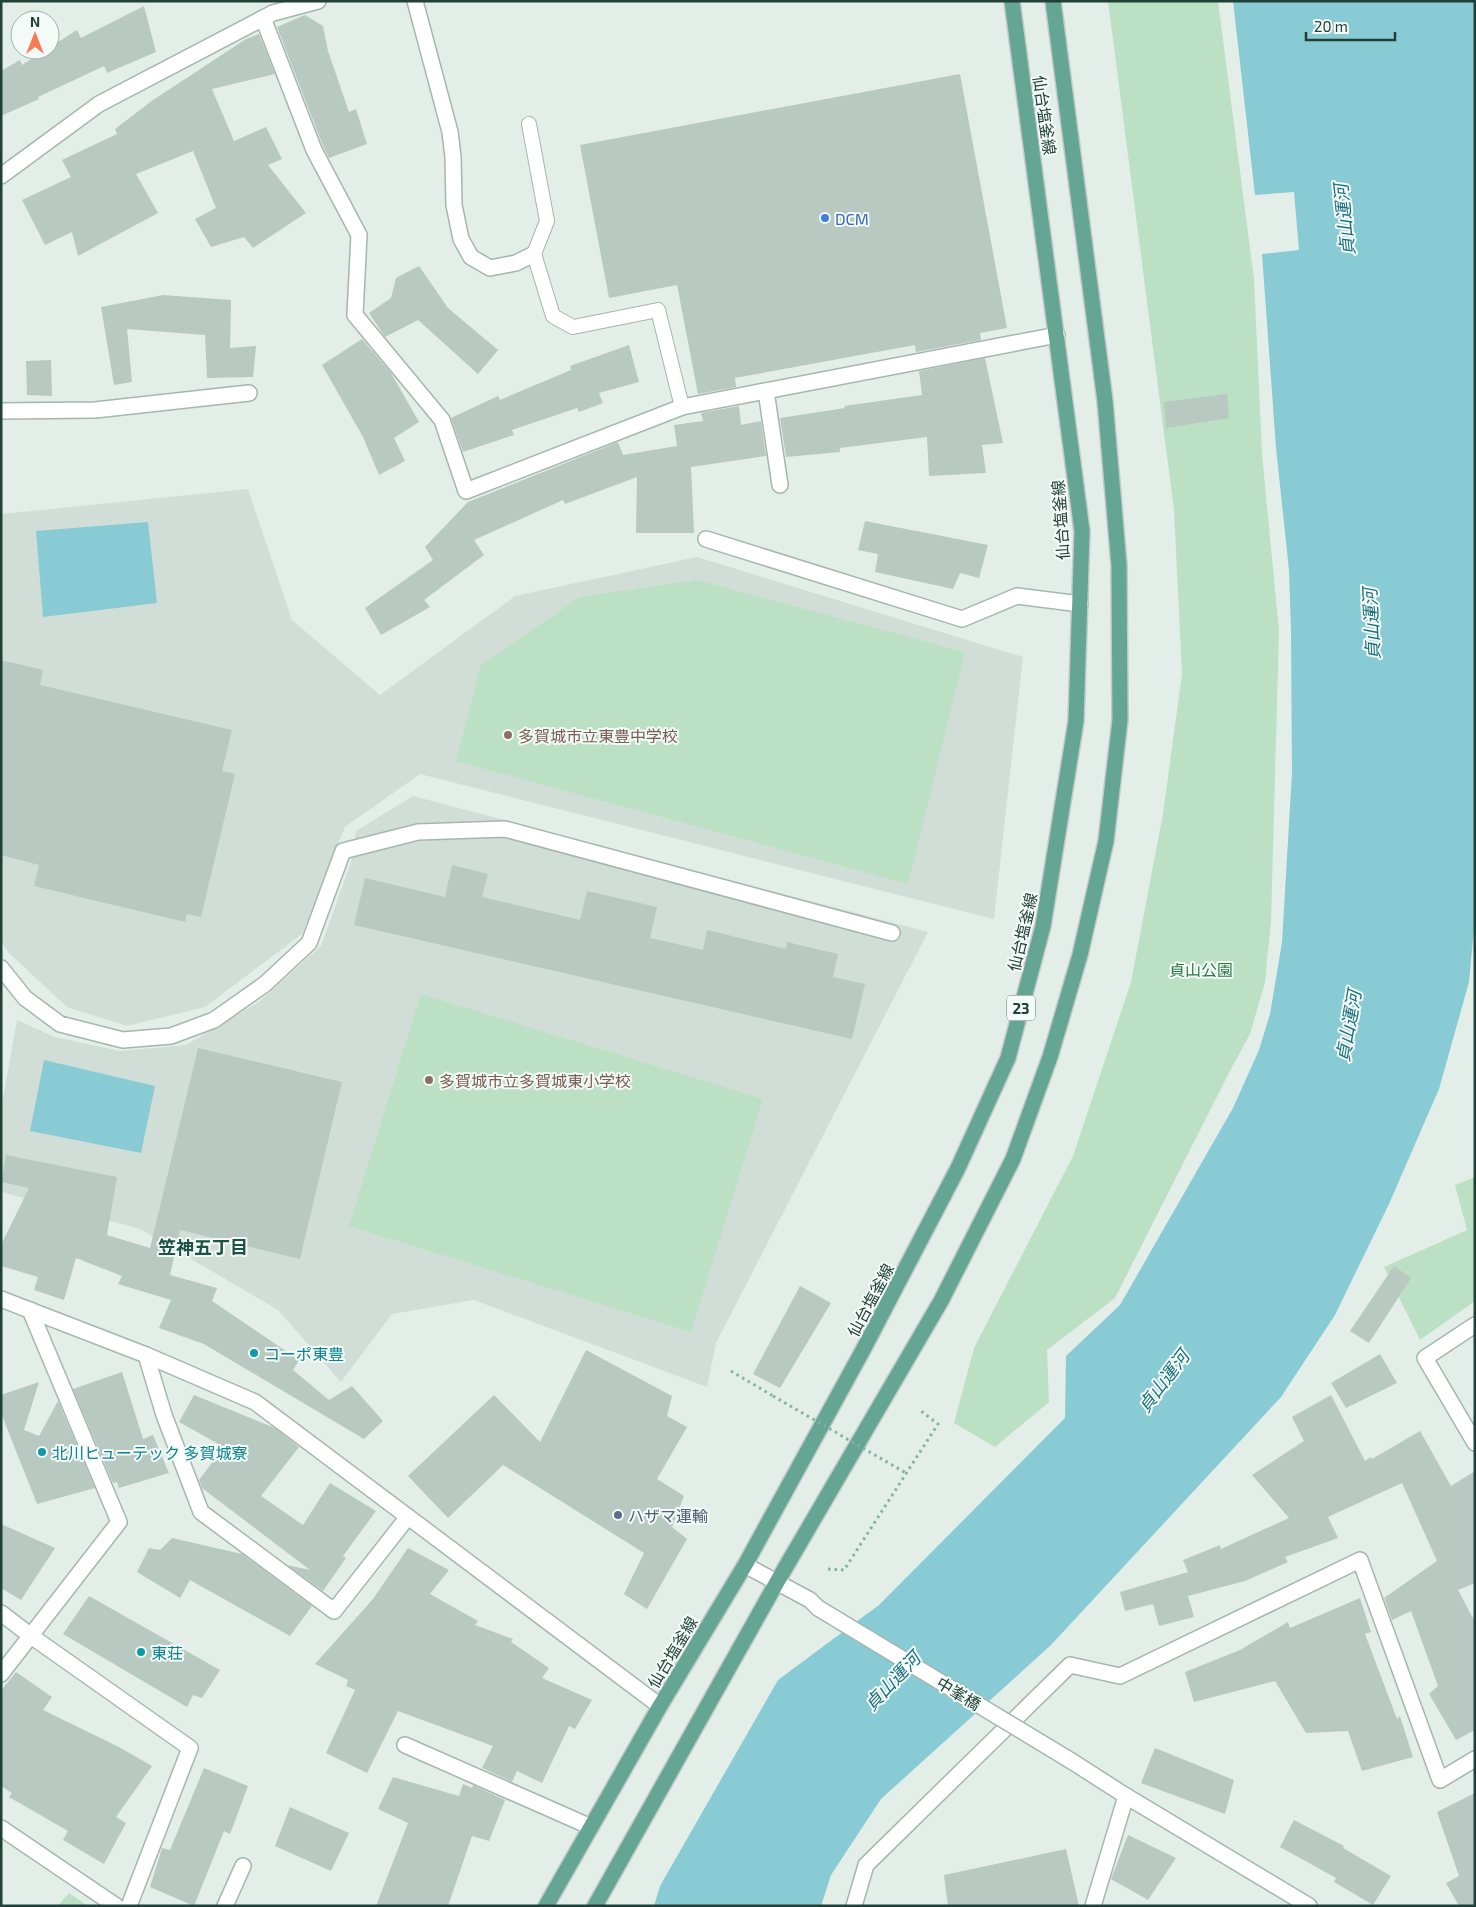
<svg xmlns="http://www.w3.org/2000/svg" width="1476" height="1907" font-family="'Exo 2','Noto Sans JP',sans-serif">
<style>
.built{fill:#d1ded7}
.green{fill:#bbe0c4}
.water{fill:#88cbd5}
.building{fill:#b8c9c1}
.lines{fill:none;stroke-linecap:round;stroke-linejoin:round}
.service-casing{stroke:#a5b6b0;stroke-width:16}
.minor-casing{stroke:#a5b6b0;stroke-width:18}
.tertiary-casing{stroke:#a5b6b0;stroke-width:18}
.primary-casing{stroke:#c1cac7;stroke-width:18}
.path{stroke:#82b3a2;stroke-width:3;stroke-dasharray:2.5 4;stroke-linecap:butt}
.service{stroke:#fff;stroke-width:14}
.minor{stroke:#fff;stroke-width:15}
.tertiary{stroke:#fff;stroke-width:15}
.primary{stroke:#65a594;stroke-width:15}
.minor-bridge-casing{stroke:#a5b6b0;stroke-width:18;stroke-linecap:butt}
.path-bridge{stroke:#82b3a2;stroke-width:3;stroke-dasharray:2.5 4;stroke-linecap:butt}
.minor-bridge{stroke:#fff;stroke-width:15}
.shop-dot{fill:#3f7fe0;stroke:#f4faf7;stroke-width:2}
.education-dot{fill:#8d6e63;stroke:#f4faf7;stroke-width:2}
.culture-dot{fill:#0f9aa8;stroke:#f4faf7;stroke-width:2}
.service-dot{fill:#5c6f8a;stroke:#f4faf7;stroke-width:2}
.labels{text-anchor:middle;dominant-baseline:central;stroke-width:4;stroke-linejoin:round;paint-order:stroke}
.shield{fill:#f4faf7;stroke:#607871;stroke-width:1}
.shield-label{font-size:15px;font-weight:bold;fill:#214037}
.street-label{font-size:16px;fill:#214037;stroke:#f4faf7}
.shop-label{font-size:16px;fill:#366cbe;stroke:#f4faf7;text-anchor:start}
.education-label{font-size:16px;fill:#785e54;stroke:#f4faf7;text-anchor:start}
.park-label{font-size:16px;fill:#297947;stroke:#f4faf7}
.culture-label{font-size:16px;fill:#0d838f;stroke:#f4faf7;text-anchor:start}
.service-label{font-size:16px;fill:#4e5e75;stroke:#f4faf7;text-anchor:start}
.water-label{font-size:18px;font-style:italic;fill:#18707f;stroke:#f4faf7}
.neighbourhood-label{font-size:18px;font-weight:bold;fill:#1c5345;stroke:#f4faf7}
</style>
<rect width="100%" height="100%" fill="#e3eee9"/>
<g class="built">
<path d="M 248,489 L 292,620 L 380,695 L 515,596 L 697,557 L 1023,657 L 994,919 L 420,774 L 345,827 L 302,934 L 205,1007 L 127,1026 L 67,1007 L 9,953 L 1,941 L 1,514 Z"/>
<path d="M 413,796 L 928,932 L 716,1343 L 707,1387 L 474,1300 L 392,1314 L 341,1382 L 278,1310 L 140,1229 L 1,1192 L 1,1110 L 17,1020 L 55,1037 L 120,1051 L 186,1045 L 260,1001 L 321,946 L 351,862 L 356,831 Z"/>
</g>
<g class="green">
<path d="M 1108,1 L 1218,1 L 1254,279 L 1262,454 L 1279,631 L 1271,921 L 1265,982 L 1250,1034 L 1232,1067 L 1115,1298 L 1047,1350 L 1049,1402 L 995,1447 L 954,1423 L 974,1348 L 1073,1156 L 1131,982 L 1163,814 L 1182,674 L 1174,510 Z"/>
<path d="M 697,580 L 965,652 L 908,884 L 456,761 L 481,665 L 580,597 Z"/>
<path d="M 421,994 L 763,1099 L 691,1332 L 349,1226 Z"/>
<path d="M 1475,1177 L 1475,1301 L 1420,1340 L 1384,1267 L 1467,1230 L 1455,1185 Z"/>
<path d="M 69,1893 L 88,1906 L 58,1906 Z"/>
</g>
<g class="water">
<path d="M 1233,1 L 1475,1 L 1475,917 L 1469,982 L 1439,1089 L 1389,1204 L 1335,1315 L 1281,1397 L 1051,1645 L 881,1799 L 831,1875 L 821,1906 L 654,1906 L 660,1886 L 778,1680 L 879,1605 L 1065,1418 L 1066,1356 L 1120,1305 L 1233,1108 L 1259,1050 L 1270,1014 L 1282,942 L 1292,773 L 1291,631 L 1289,570 L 1276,448 L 1262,254 L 1299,250 L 1294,192 L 1255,195 Z"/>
<path d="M 148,522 L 157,603 L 43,617 L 36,531 Z"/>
<path d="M 44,1060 L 155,1086 L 141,1153 L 30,1131 Z"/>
</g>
<g class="building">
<path d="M 144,6 L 156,52 L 107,73 L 104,66 L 38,97 L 39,99 L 1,116 L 1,71 L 20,60 L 22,65 L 45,50 L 50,50 L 50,47 L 77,30 L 81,38 Z"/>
<path d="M 305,15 L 323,26 L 328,51 L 349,112 L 356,109 L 367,144 L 329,158 L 323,146 L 277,27 Z"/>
<path d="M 259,34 L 275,74 L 212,89 L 234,141 L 266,127 L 282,159 L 268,165 L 306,213 L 253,248 L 244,237 L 211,247 L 195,219 L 216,208 L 193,151 L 136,174 L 158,213 L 78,256 L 72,232 L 45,245 L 22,200 L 71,177 L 62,160 L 117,134 L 115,129 L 153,100 L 246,39 Z"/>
<path d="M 960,74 L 1007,328 L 980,333 L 981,340 L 916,352 L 915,345 L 735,378 L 736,387 L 698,394 L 677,285 L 609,298 L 580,145 Z"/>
<path d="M 419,266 L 448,308 L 498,350 L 478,374 L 418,320 L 385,337 L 369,313 L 391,298 L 396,278 Z"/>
<path d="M 163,295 L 231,300 L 230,348 L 256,346 L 253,377 L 207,378 L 205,335 L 127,329 L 132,382 L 114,385 L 101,307 Z"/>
<path d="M 362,339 L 391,373 L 419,422 L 394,438 L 405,461 L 379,475 L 363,437 L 322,365 Z"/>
<path d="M 629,345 L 639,382 L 599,393 L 603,403 L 579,412 L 577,408 L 512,430 L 514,435 L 463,452 L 451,418 L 498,396 L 500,400 L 571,370 L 570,366 Z"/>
<path d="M 985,358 L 1003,443 L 982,445 L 986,473 L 929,476 L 927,437 L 840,448 L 840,452 L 786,457 L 780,418 L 845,408 L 844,406 L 922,395 L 919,371 Z"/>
<path d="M 51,360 L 52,396 L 27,395 L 26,361 Z"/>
<path d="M 1227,394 L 1229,418 L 1166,428 L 1164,402 Z"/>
<path d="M 739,406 L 741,425 L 761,421 L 766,456 L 691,467 L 694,533 L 636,533 L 637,477 L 565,504 L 563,500 L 474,540 L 484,555 L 424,600 L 430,607 L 381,635 L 365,608 L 433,560 L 425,547 L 468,502 L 618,442 L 623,455 L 677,446 L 674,425 L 703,421 L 701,413 Z"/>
<path d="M 865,521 L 988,545 L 979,578 L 960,573 L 953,589 L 875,572 L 878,554 L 858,550 Z"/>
<path d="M 1,660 L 43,670 L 40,685 L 232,730 L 222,771 L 235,774 L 201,917 L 187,914 L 185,922 L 34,886 L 39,865 L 1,855 Z"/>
<path d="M 452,865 L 488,874 L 482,897 L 580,920 L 587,891 L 657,907 L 650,938 L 703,950 L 707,930 L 786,949 L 787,942 L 838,954 L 833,977 L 865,984 L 852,1039 L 354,925 L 365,878 L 445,897 Z"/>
<path d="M 198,1048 L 342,1082 L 300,1259 L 180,1230 L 170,1275 L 217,1288 L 212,1301 L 299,1360 L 293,1370 L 329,1400 L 352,1386 L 383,1421 L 364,1439 L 204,1344 L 159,1328 L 171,1300 L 118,1284 L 122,1276 L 76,1258 L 64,1300 L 34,1290 L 38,1277 L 1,1266 L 1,1245 L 29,1188 L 1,1182 L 6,1155 L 117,1177 L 107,1235 L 150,1248 Z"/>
<path d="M 1394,1266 L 1411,1278 L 1369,1343 L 1350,1331 Z"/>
<path d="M 800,1286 L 831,1303 L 780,1388 L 753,1374 Z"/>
<path d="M 586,1350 L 672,1396 L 667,1416 L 687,1427 L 657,1479 L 684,1496 L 672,1527 L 687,1539 L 647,1609 L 624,1594 L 644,1553 L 503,1465 L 448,1518 L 408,1476 L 494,1395 L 540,1442 Z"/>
<path d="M 1380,1354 L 1397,1383 L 1346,1408 L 1331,1383 Z"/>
<path d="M 122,1372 L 143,1439 L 153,1435 L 169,1473 L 119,1488 L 117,1482 L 113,1483 L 73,1389 Z"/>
<path d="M 39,1382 L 24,1430 L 39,1436 L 58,1401 L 95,1488 L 37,1504 L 1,1413 L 1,1395 Z"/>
<path d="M 194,1395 L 275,1428 L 299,1447 L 261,1496 L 303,1525 L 330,1483 L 376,1511 L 343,1556 L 346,1558 L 323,1591 L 287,1565 L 310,1570 L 202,1488 L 199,1480 L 224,1447 L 179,1422 Z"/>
<path d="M 1331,1395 L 1365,1461 L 1371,1457 L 1372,1459 L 1420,1431 L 1451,1486 L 1475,1471 L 1475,1583 L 1458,1590 L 1475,1622 L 1475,1730 L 1456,1740 L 1429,1694 L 1438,1686 L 1411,1611 L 1392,1620 L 1384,1598 L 1437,1561 L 1402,1483 L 1328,1517 L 1338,1538 L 1285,1557 L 1288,1562 L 1245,1581 L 1188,1596 L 1194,1617 L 1159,1626 L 1153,1604 L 1125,1611 L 1120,1592 L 1188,1572 L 1183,1560 L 1220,1545 L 1221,1549 L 1289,1518 L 1252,1475 L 1304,1441 L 1292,1417 Z"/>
<path d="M 1,1524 L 55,1548 L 21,1600 L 1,1588 Z"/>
<path d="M 172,1538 L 242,1554 L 312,1606 L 290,1636 L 190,1580 L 180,1598 L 137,1572 L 149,1548 L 160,1550 Z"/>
<path d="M 408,1548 L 449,1570 L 430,1594 L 478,1621 L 475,1625 L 513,1639 L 511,1642 L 549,1668 L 542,1678 L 592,1700 L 575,1729 L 569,1726 L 542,1783 L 517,1771 L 512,1782 L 482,1768 L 493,1746 L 398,1711 L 367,1773 L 326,1753 L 355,1690 L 346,1686 L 348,1680 L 315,1664 L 373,1599 Z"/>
<path d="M 89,1596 L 220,1670 L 202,1698 L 193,1695 L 187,1707 L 63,1634 Z"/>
<path d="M 1360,1598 L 1371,1632 L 1365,1634 L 1397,1719 L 1400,1716 L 1413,1757 L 1362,1771 L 1348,1731 L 1306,1733 L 1275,1681 L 1194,1702 L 1185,1672 L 1240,1650 L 1288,1622 L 1290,1628 Z"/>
<path d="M 16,1672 L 52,1697 L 43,1710 L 119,1747 L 152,1766 L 116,1817 L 126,1823 L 104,1864 L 63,1840 L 68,1831 L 9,1797 L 12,1793 L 1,1786 L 1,1691 Z"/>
<path d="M 1155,1748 L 1234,1780 L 1225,1814 L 1141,1783 Z"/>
<path d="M 204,1768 L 248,1786 L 230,1834 L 224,1831 L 194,1906 L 150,1887 L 162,1848 L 170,1850 Z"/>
<path d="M 393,1777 L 459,1796 L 463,1784 L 472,1788 L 473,1785 L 505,1800 L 489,1841 L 472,1836 L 448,1906 L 376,1906 L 408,1823 L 378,1809 Z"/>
<path d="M 1475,1793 L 1475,1906 L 1459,1906 L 1446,1883 L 1459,1876 L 1437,1812 Z"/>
<path d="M 290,1807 L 349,1833 L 331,1871 L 275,1846 Z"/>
<path d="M 1294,1820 L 1344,1846 L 1343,1848 L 1391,1876 L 1373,1905 L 1334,1882 L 1336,1878 L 1280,1847 Z"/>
<path d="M 1128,1835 L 1176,1858 L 1148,1900 L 1111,1879 Z"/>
<path d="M 1066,1849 L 1079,1906 L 948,1906 L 944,1875 Z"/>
</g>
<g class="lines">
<g class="service-casing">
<path id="service" d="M 529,124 L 547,221 L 534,254 L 553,316 L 573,327 L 658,310 L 682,407"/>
</g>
<g class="minor-casing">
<g id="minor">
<path d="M 263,18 L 314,150 L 359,235 L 355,315 L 442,420 L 466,491 L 682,407 L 1057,335"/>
<path d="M 766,391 L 780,485"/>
<path d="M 1,411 L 95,410 L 249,393"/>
<path d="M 706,539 L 962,619 L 1017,596 L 1080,604"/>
<path d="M 1,968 L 25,998 L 60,1024 L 123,1040 L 171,1036 L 214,1020 L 265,984 L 309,943 L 343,851 L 418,832 L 505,829 L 892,933"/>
<path d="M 1,1299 L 146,1355 L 255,1402 L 660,1706"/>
<path d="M 1475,1325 L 1425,1358 L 1475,1443"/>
<path d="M 146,1355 L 164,1415 L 201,1512 L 334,1611 L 407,1518"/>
<path d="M 745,1565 L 810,1600 L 818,1608"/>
<path d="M 1,1613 L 31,1636 L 190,1748 L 129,1906"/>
<path d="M 1,1674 L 119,1522 L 30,1310"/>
<path d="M 405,1745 L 591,1827"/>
<path d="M 1073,1762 L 1126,1796 L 1309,1906"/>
<path d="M 1,1828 L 116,1906"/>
<path d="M 225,1906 L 243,1866"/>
<path d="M 854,1906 L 866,1865 L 1070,1665 L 1120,1676 L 1360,1560 L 1440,1780 L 1475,1759"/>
<path d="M 1093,1906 L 1126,1796"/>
</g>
</g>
<g class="tertiary-casing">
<g id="tertiary">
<path d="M 415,1 L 450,132 L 453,157 L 454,205 L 461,239 L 471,257 L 490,268 L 516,263 L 534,254"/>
<path d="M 1,176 L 99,104 L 273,13 L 318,1"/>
</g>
</g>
<g class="primary-casing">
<g id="primary">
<path d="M 546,1906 L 660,1706 L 745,1565 L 863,1350 L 958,1168 L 1008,1058 L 1043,926 L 1076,721 L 1082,531 L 1012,1"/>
<path d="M 595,1906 L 777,1582 L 941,1301 L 1013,1159 L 1050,1057 L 1080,955 L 1106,841 L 1120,720 L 1119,565 L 1105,401 L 1053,1"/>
</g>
</g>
<g class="path">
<path d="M 731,1371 L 773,1396"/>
<path d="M 828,1569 L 844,1570 L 938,1424 L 921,1411"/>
</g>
<use href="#service" class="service"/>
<use href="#minor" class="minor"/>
<use href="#tertiary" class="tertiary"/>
<use href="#primary" class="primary"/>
<g class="minor-bridge-casing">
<path id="minor-bridge" d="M 818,1608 L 1073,1762"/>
</g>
<path class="path-bridge" d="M 773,1396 L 906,1473"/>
<use href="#minor-bridge" class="minor-bridge"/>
</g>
<circle class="shop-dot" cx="825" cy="218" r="5"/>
<g class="education-dot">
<circle cx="508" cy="735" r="5"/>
<circle cx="429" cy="1080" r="5"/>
</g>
<g class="culture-dot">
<circle cx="254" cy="1353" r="5"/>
<circle cx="42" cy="1452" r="5"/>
<circle cx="141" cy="1652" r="5"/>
</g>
<circle class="service-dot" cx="618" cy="1515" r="5"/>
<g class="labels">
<rect class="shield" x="1007" y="995.5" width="28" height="25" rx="4"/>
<g class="shield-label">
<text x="1021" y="1008">23</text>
</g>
<g class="street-label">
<text transform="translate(1045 115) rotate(82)">仙台塩釜線</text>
<text transform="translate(1060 520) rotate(-94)">仙台塩釜線</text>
<text transform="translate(1022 932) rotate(-77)">仙台塩釜線</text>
<text transform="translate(870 1300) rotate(-62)">仙台塩釜線</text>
<text transform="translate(672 1652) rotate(-59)">仙台塩釜線</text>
<text transform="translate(959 1693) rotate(31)">中峯橋</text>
</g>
<g class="shop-label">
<text x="835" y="218">DCM</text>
</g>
<g class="education-label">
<text x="518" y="735">多賀城市立東豊中学校</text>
<text x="439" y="1080">多賀城市立多賀城東小学校</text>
</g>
<g class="park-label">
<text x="1201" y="969">貞山公園</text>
</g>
<g class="culture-label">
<text x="264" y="1353">コーポ東豊</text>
<text x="52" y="1452">北川ヒューテック 多賀城寮</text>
<text x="151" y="1652">東荘</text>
</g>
<g class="service-label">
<text x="628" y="1515">ハザマ運輸</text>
</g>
<g class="water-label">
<text transform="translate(1344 220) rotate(-96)">貞山運河</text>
<text transform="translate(1371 624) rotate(-93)">貞山運河</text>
<text transform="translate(1348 1026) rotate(-80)">貞山運河</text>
<text transform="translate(1163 1381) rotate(-53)">貞山運河</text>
<text transform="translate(892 1681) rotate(-47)">貞山運河</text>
</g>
<g class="neighbourhood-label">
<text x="203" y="1247">笠神五丁目</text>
</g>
</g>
<rect width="1476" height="1907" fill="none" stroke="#214037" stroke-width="5"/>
<g transform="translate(35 35)"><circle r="24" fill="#f4faf7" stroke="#a0b0aa"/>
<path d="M0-4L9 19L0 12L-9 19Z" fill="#f97b56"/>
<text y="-8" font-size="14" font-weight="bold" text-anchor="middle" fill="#214037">N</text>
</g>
<path d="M1306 32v8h89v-8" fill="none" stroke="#214037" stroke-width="2.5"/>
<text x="1314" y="32" font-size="15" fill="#214037" stroke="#f4faf7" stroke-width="4" paint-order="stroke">20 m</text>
</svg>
